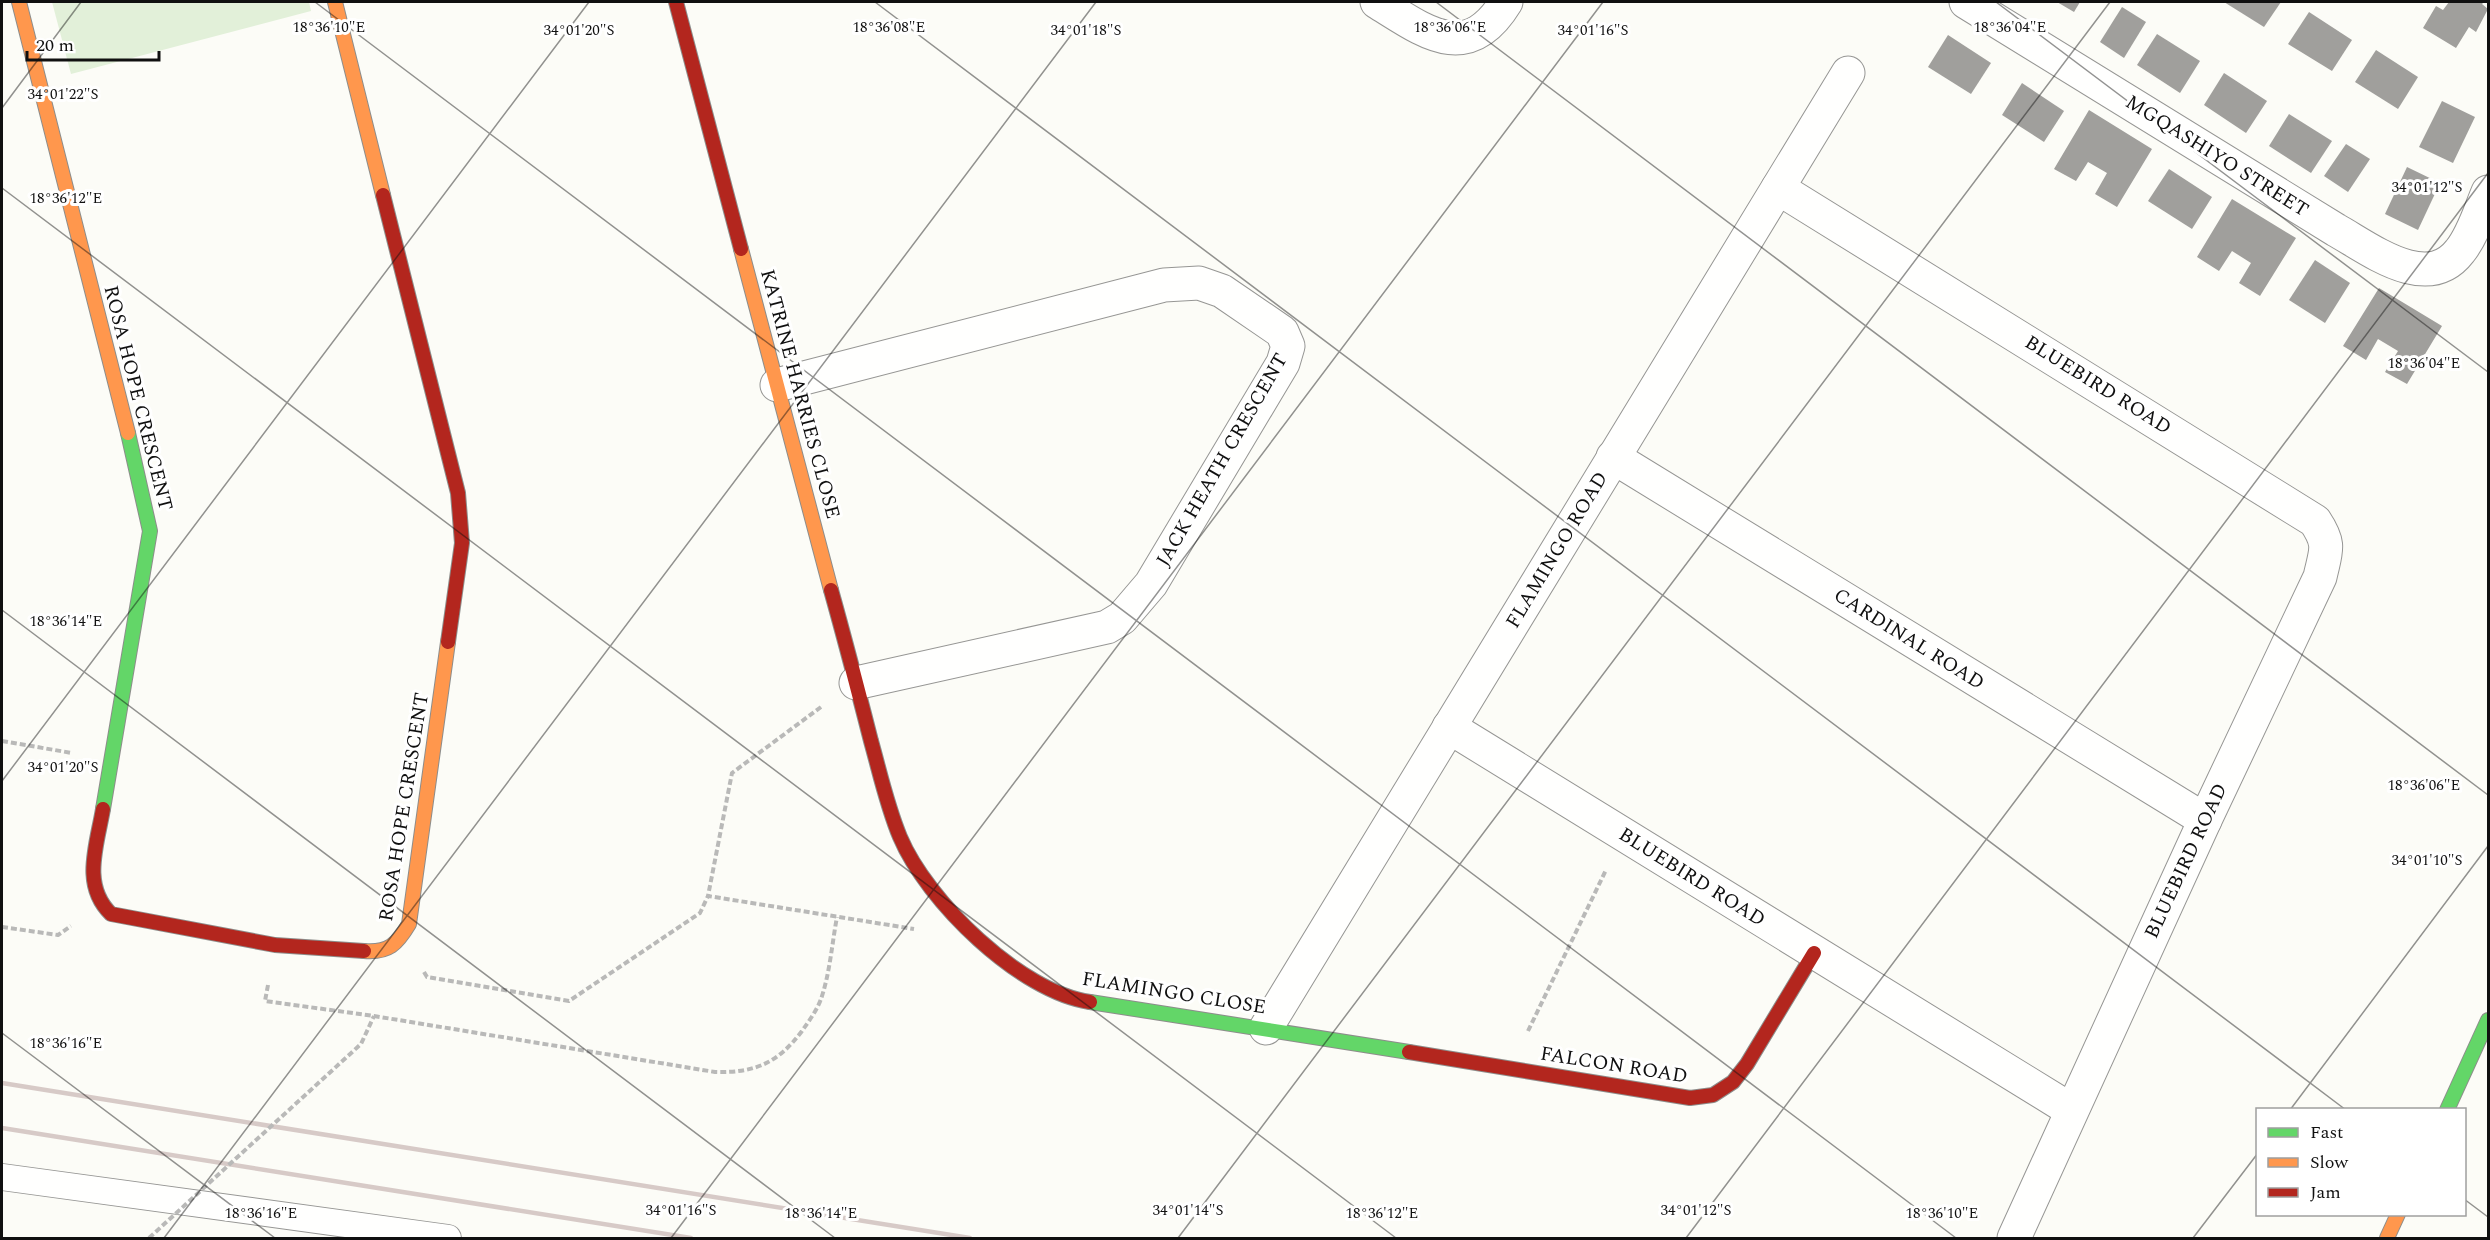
<svg xmlns="http://www.w3.org/2000/svg" width="2490" height="1240" font-family="Spectral,serif">
<style>
.park{fill:#e2f0d9}
.building{fill:#a09f9c}
.lines{fill:none;stroke-linecap:round;stroke-linejoin:round}
.lane-casing{stroke:#969694;stroke-width:28}
.street-casing{stroke:#969694;stroke-width:35}
.fast-casing{stroke:#8d8d8b;stroke-width:16}
.slow-casing{stroke:#8d8d8b;stroke-width:16}
.jam-casing{stroke:#8d8d8b;stroke-width:16}
.path{stroke:#b9b9b8;stroke-width:4;stroke-dasharray:6 3;stroke-linecap:butt}
.lane{stroke:#fffffe;stroke-width:26}
.street{stroke:#fffffe;stroke-width:33}
.fast{stroke:#63d668;stroke-width:14}
.slow{stroke:#ff974d;stroke-width:14}
.jam{stroke:#b3261e;stroke-width:14}
.rail{stroke:#d7cac7;stroke-width:4.5}
.path-bridge{stroke:#b9b9b8;stroke-width:4;stroke-dasharray:6 3;stroke-linecap:butt}
.ticks{fill:none;stroke:#101010;stroke-width:1.5;stroke-opacity:0.45}
.labels{text-anchor:middle;dominant-baseline:central;stroke-width:6;stroke-linejoin:round;paint-order:stroke}
.street-label{font-size:20px;fill:#101010;stroke:#fff}
.ticks-label{font-size:15px;text-anchor:middle;fill:#101010;stroke:#fff;stroke-width:6;stroke-linejoin:round;paint-order:stroke}
</style>
<rect width="100%" height="100%" fill="#fcfcf7"/>
<path class="park" d="M 52,2 L 309,2 L 311,11 L 71,74 Z"/>
<g class="building">
<path d="M 2057,2 L 2080,2 L 2074,12 Z"/>
<path d="M 2224,2 L 2281,2 L 2264,27 Z"/>
<path d="M 2449,2 L 2484,2 L 2482,4 L 2488,9 L 2476,32 L 2469,27 L 2456,48 L 2423,28 L 2436,6 L 2443,10 Z"/>
<path d="M 2122,7 L 2146,22 L 2124,58 L 2100,42 Z"/>
<path d="M 2309,12 L 2352,40 L 2332,71 L 2288,44 Z"/>
<path d="M 2157,34 L 2200,61 L 2180,93 L 2137,65 Z"/>
<path d="M 1948,35 L 1991,63 L 1971,94 L 1928,67 Z"/>
<path d="M 2376,50 L 2418,77 L 2398,109 L 2355,82 Z"/>
<path d="M 2224,73 L 2267,101 L 2246,133 L 2204,105 Z"/>
<path d="M 2022,83 L 2064,111 L 2044,142 L 2002,115 Z"/>
<path d="M 2442,101 L 2475,117 L 2453,163 L 2419,147 Z"/>
<path d="M 2089,110 L 2152,149 L 2117,207 L 2095,194 L 2107,173 L 2088,162 L 2076,181 L 2054,169 Z"/>
<path d="M 2289,114 L 2332,141 L 2311,173 L 2269,146 Z"/>
<path d="M 2346,144 L 2370,159 L 2348,192 L 2324,176 Z"/>
<path d="M 2407,167 L 2440,183 L 2418,230 L 2385,214 Z"/>
<path d="M 2169,169 L 2212,197 L 2192,229 L 2148,201 Z"/>
<path d="M 2232,199 L 2296,238 L 2260,296 L 2239,283 L 2251,263 L 2232,251 L 2219,271 L 2197,257 Z"/>
<path d="M 2315,260 L 2350,283 L 2325,323 L 2289,300 Z"/>
<path d="M 2379,288 L 2442,326 L 2407,384 L 2385,372 L 2398,351 L 2378,339 L 2366,360 L 2343,346 Z"/>
</g>
<g class="lines">
<g class="lane-casing">
<path id="lane" d="M 2,1177 L 448,1238"/>
</g>
<g class="street-casing">
<g id="street">
<path d="M 1377,2 C 1424,31 1467,66 1506,2"/>
<path d="M 1966,2 L 2336,230 C 2370,249 2427,294 2460,251 C 2473,235 2480,211 2488,192"/>
<path d="M 1778,188 L 2315,521 C 2331,545 2326,550 2320,577 L 2205,820 L 2014,1238"/>
<path d="M 777,385 L 1164,285 L 1199,283 L 1222,291 L 1282,332 L 1288,346 L 1283,363 L 1151,584 L 1122,618 L 1107,627 L 856,683"/>
<path d="M 1613,457 L 2205,820"/>
<path d="M 1449,727 L 2071,1110"/>
<path d="M 1266,1028 L 1848,73"/>
</g>
</g>
<g class="fast-casing">
<g id="fast">
<path d="M 103,809 L 150,531 L 128,433"/>
<path d="M 1090,1002 L 1409,1052"/>
<path d="M 2447,1110 L 2488,1020"/>
</g>
</g>
<g class="slow-casing">
<g id="slow">
<path d="M 19,2 L 128,433"/>
<path d="M 335,2 L 383,195"/>
<path d="M 741,249 L 831,590"/>
<path d="M 364,951 C 389,953 397,944 409,924 L 448,642"/>
<path d="M 2387,1238 L 2398,1214"/>
</g>
</g>
<g class="jam-casing">
<g id="jam">
<path d="M 676,2 L 741,249"/>
<path d="M 383,195 L 458,493 L 462,543 L 448,642"/>
<path d="M 831,590 C 845,640 858,690 871,741 C 880,773 887,806 900,837 C 927,901 1020,992 1090,1002"/>
<path d="M 103,809 C 97,845 81,885 111,914 L 275,945 L 364,951"/>
<path d="M 1409,1052 L 1690,1098 L 1713,1095 L 1733,1082 L 1747,1064 L 1814,953"/>
</g>
</g>
<g class="path">
<path d="M 821,707 L 732,773 L 708,896 L 914,929"/>
<path d="M 2,741 L 72,753"/>
<path d="M 2,927 L 58,935 L 71,926"/>
<path d="M 424,972 L 427,977 L 569,1001 L 700,913 L 708,896"/>
<path d="M 268,985 L 265,1001 L 374,1016 L 715,1072 C 755,1073 778,1063 802,1031 C 809,1021 817,1010 821,999 C 830,973 832,943 837,917"/>
<path d="M 1528,1031 L 1606,870"/>
</g>
<use href="#lane" class="lane"/>
<use href="#street" class="street"/>
<use href="#fast" class="fast"/>
<use href="#slow" class="slow"/>
<use href="#jam" class="jam"/>
<g class="rail">
<path d="M 2,1083 L 970,1238"/>
<path d="M 2,1128 L 691,1238"/>
</g>
<path class="path-bridge" d="M 149,1238 L 361,1044 L 374,1016"/>
</g>
<path class="ticks" d="M 315,2 L 1956,1238M 875,2 L 2346,1110M 1436,2 L 2488,795M 1996,2 L 2488,372M 2,108 L 81,2M 2,188 L 1396,1238M 2,610 L 835,1238M 2,781 L 589,2M 2,1033 L 275,1238M 2290,1110 L 2488,846M 2464,1199 L 2488,1217M 164,1238 L 1096,2M 671,1238 L 1603,2M 1178,1238 L 2110,2M 1686,1238 L 2488,173M 2193,1238 L 2258,1153"/>
<g class="labels">
<g class="street-label">
<text transform="translate(2217 156) rotate(32)">MGQASHIYO STREET</text>
<text transform="translate(2098 385) rotate(32)">BLUEBIRD ROAD</text>
<text transform="translate(800 394) rotate(75)">KATRINE HARRIES CLOSE</text>
<text transform="translate(138 398) rotate(76)">ROSA HOPE CRESCENT</text>
<text transform="translate(1222 460) rotate(-60)">JACK HEATH CRESCENT</text>
<text transform="translate(1557 550) rotate(-59)">FLAMINGO ROAD</text>
<text transform="translate(1909 639) rotate(32)">CARDINAL ROAD</text>
<text transform="translate(404 807) rotate(-81)">ROSA HOPE CRESCENT</text>
<text transform="translate(2186 861) rotate(-65)">BLUEBIRD ROAD</text>
<text transform="translate(1692 877) rotate(32)">BLUEBIRD ROAD</text>
<text transform="translate(1174 993) rotate(9)">FLAMINGO CLOSE</text>
<text transform="translate(1614 1065) rotate(9)">FALCON ROAD</text>
</g>
</g>
<g class="ticks-label">
<text x="329" y="32">18°36'10"E</text>
<text x="889" y="32">18°36'08"E</text>
<text x="1450" y="32">18°36'06"E</text>
<text x="2010" y="32">18°36'04"E</text>
<text x="579" y="35">34°01'20"S</text>
<text x="1086" y="35">34°01'18"S</text>
<text x="1593" y="35">34°01'16"S</text>
<text x="63" y="99">34°01'22"S</text>
<text x="2427" y="192">34°01'12"S</text>
<text x="66" y="203">18°36'12"E</text>
<text x="2424" y="368">18°36'04"E</text>
<text x="66" y="626">18°36'14"E</text>
<text x="63" y="772">34°01'20"S</text>
<text x="2424" y="790">18°36'06"E</text>
<text x="2427" y="865">34°01'10"S</text>
<text x="66" y="1048">18°36'16"E</text>
<text x="681" y="1215">34°01'16"S</text>
<text x="1188" y="1215">34°01'14"S</text>
<text x="1696" y="1215">34°01'12"S</text>
<text x="261" y="1218">18°36'16"E</text>
<text x="821" y="1218">18°36'14"E</text>
<text x="1382" y="1218">18°36'12"E</text>
<text x="1942" y="1218">18°36'10"E</text>
</g>
<rect width="2490" height="1240" fill="none" stroke="#101010" stroke-width="6"/>
<rect x="2256" y="1108" width="210" height="108" fill="#ffffff" stroke="#9f9f9f" stroke-width="1.5"/>
<rect x="2268" y="1128" width="30" height="9" fill="#63d668" stroke="#9f9f9f" stroke-width="1.5"/>
<text x="2310" y="1138" font-size="18" fill="#101010">Fast</text>
<rect x="2268" y="1158" width="30" height="9" fill="#ff974d" stroke="#9f9f9f" stroke-width="1.5"/>
<text x="2310" y="1168" font-size="18" fill="#101010">Slow</text>
<rect x="2268" y="1188" width="30" height="9" fill="#b3261e" stroke="#9f9f9f" stroke-width="1.5"/>
<text x="2310" y="1198" font-size="18" fill="#101010">Jam</text>
<path d="M27 51v9h132v-9" fill="none" stroke="#101010" stroke-width="3"/>
<text x="36" y="51" font-size="18" fill="#101010" stroke="#ffffff" stroke-width="4.5" paint-order="stroke">20 m</text>
</svg>
